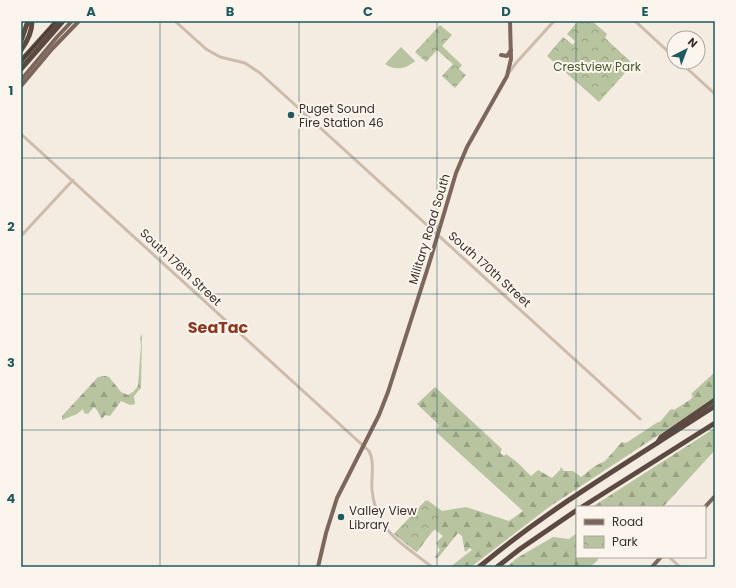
<svg xmlns="http://www.w3.org/2000/svg" width="736" height="588" font-family="Poppins,sans-serif">
<style>
.grass{fill:#b8c4a0}
.forest{fill:url(#forest-firs)}
.park{fill:url(#park-crowns)}
.lines{fill:none;stroke-linecap:round;stroke-linejoin:round}
.minor{stroke:#cdbbac;stroke-width:3}
.major{stroke:#7d675c;stroke-width:4}
.highway{stroke:#5c4a42;stroke-width:5}
.tram{stroke:#3b302b;stroke-width:1}
.grid{fill:none;stroke:#1f5a5e;stroke-width:1;stroke-opacity:0.55}
.poi-dot{fill:#1f5a5e;stroke:#fbf5ee;stroke-width:1.5}
.labels{text-anchor:middle;dominant-baseline:central;stroke-width:4;stroke-linejoin:round;paint-order:stroke}
.park-label{font-size:12px;fill:#4a5a2e;stroke:#fbf5ee}
.poi-label{font-size:12px;fill:#3b302b;stroke:#fbf5ee;text-anchor:start}
.street-label{font-size:12px;fill:#3b302b;stroke:#fbf5ee}
.district-label{font-size:16px;font-weight:bold;fill:#8c3b22;stroke:#fbf5ee}
.neatline{fill:none;stroke:#1f5a5e;stroke-width:1.5}
.grid-label{font-size:13px;text-anchor:middle;font-weight:bold;fill:#1f5a5e}
</style>
<defs>
<pattern id="forest-firs" width="22" height="20" patternUnits="userSpaceOnUse"><rect width="22" height="20" fill="#b8c4a0"/><path d="M5 1l3.5 6h-7zM16 11l3.5 6h-7z" fill="#97a083"/></pattern>
<pattern id="park-crowns" width="20" height="18" patternUnits="userSpaceOnUse"><rect width="20" height="18" fill="#b8c4a0"/><path d="M2 6a3 3 0 1 1 6 0M12 15a3 3 0 1 1 6 0" fill="none" stroke="#97a083"/></pattern>
</defs>
<rect width="100%" height="100%" fill="#f4ebe1"/>
<path class="grass" d="M 401,47 L 415,61 C 406,69 395,71 385,64 Z"/>
<g class="forest">
<path d="M 142,334 L 141,388 L 134,396 L 135,404 L 130,405 L 121,401 L 110,416 L 105,415 L 102,419 L 101,418 L 97,410 L 94,407 L 88,414 L 84,413 L 83,409 L 77,414 L 62,420 L 62,416 L 98,377 L 105,376 L 109,377 L 121,392 L 128,395 L 133,392 L 138,386 L 141,345 L 140,338 Z"/>
<path d="M 715,372 L 715,398 L 549,507 L 471,567 L 450,567 L 472,550 L 470,548 L 465,552 L 462,536 L 458,533 L 437,559 L 435,557 L 440,550 L 436,543 L 443,536 L 434,529 L 417,552 L 394,534 L 427,500 L 442,511 L 466,507 L 509,521 L 523,511 L 436,432 L 439,425 L 417,404 L 435,387 L 502,449 L 500,453 L 504,456 L 506,454 L 517,462 L 531,476 L 538,470 L 552,478 L 560,470 L 561,467 L 564,471 L 573,471 L 581,477 L 595,466 L 605,461 L 622,442 L 626,443 L 658,422 L 660,422 L 670,410 L 673,409 L 674,410 L 691,399 L 693,396 L 691,394 Z"/>
<path d="M 715,428 L 715,450 L 663,507 L 592,507 Z"/>
<path d="M 577,533 L 577,557 L 597,557 L 598,560 L 590,567 L 507,567 L 517,558 L 553,537 L 569,539 Z"/>
</g>
<g class="park">
<path d="M 578,21 L 592,21 L 607,34 L 605,38 L 633,64 L 599,102 L 547,56 L 563,37 L 573,45 L 575,41 L 567,34 Z"/>
<path d="M 440,25 L 452,35 L 442,46 L 462,65 L 459,69 L 466,75 L 455,88 L 442,76 L 453,64 L 437,50 L 426,62 L 415,52 Z"/>
<path d="M 425,501 L 444,519 L 415,551 L 394,534 Z"/>
</g>
<g class="lines">
<g class="minor">
<path d="M 175,21 L 206,49 L 220,57 L 245,63 L 260,73 L 640,419"/>
<path d="M 635,21 L 674,57"/>
<path d="M 680,62 L 715,94"/>
<path d="M 508,74 L 516,63 L 554,21"/>
<path d="M 21,134 L 369,451 C 375,462 371,478 372,490 C 376,532 403,544 432,567"/>
<path d="M 21,236 L 73,180"/>
<path d="M 669,557 L 680,567"/>
</g>
<g class="major">
<path d="M 501,55 L 507,56 L 511,50"/>
<path d="M 21,80 L 57,37 L 72,21"/>
<path d="M 21,86 L 52,49 L 79,21"/>
<path d="M 705,507 L 715,496"/>
<path d="M 318,567 L 326,533 L 337,498 L 379,415 L 388,392 L 429,264 L 456,173 L 467,147 L 507,76 L 511,59 L 510,21"/>
<path d="M 652,567 L 661,557"/>
</g>
<g class="highway">
<path d="M 21,41 L 28,21"/>
<path d="M 21,50 C 27,42 32,31 32,21"/>
<path d="M 21,61 L 57,21"/>
<path d="M 21,69 L 63,21"/>
<path d="M 658,442 L 661,437 L 715,400"/>
<path d="M 582,507 L 715,423"/>
<path d="M 479,567 C 552,506 635,458 715,406"/>
<path d="M 497,567 L 520,549 L 577,510"/>
</g>
<path class="tram" d="M 21,61 L 56,21"/>
</g>
<path class="grid" d="M 160,21 L 160,567M 299,21 L 299,567M 437,21 L 437,567M 576,21 L 576,567M 21,158 L 715,158M 21,294 L 715,294M 21,430 L 715,430"/>
<g class="poi-dot">
<circle cx="291" cy="115" r="4"/>
<circle cx="341" cy="517" r="4"/>
</g>
<g class="labels">
<g class="park-label">
<text x="597" y="66">Crestview Park</text>
</g>
<g class="poi-label">
<text x="299" y="108">Puget Sound<tspan x="299" dy="14">Fire Station 46</tspan></text>
<text x="349" y="510">Valley View<tspan x="349" dy="14">Library</tspan></text>
</g>
<g class="street-label">
<text transform="translate(429 229) rotate(-73)">Military Road South</text>
<text transform="translate(181 267) rotate(43)">South 176th Street</text>
<text transform="translate(490 269) rotate(42)">South 170th Street</text>
</g>
<g class="district-label">
<text x="218" y="327">SeaTac</text>
</g>
</g>
<rect width="736" height="588" fill="none" stroke="#fbf5ee" stroke-width="44"/>
<rect x="576" y="506" width="130" height="52" fill="#fbf5ee" stroke="#aea6a0"/>
<rect x="584" y="519" width="20" height="6" fill="#7d675c" stroke="#aea6a0"/>
<text x="612" y="526" font-size="12" fill="#3b302b">Road</text>
<rect x="584" y="536" width="20" height="12" fill="url(#park-crowns)" stroke="#aea6a0"/>
<text x="612" y="546" font-size="12" fill="#3b302b">Park</text>
<g transform="translate(686 50) rotate(42)"><circle r="19" fill="#fbf5ee" stroke="#aea6a0"/>
<path d="M0-3L7 15L0 10L-7 15Z" fill="#1f5a5e"/>
<text y="-6" font-size="11" font-weight="bold" text-anchor="middle" fill="#3b302b">N</text>
</g>
<rect x="22" y="22" width="692" height="544" class="neatline"/>
<g class="grid-label">
<text x="91" y="16">A</text>
<text x="230" y="16">B</text>
<text x="368" y="16">C</text>
<text x="506" y="16">D</text>
<text x="645" y="16">E</text>
<text x="11" y="95">1</text>
<text x="11" y="231">2</text>
<text x="11" y="367">3</text>
<text x="11" y="503">4</text>
</g>
</svg>
